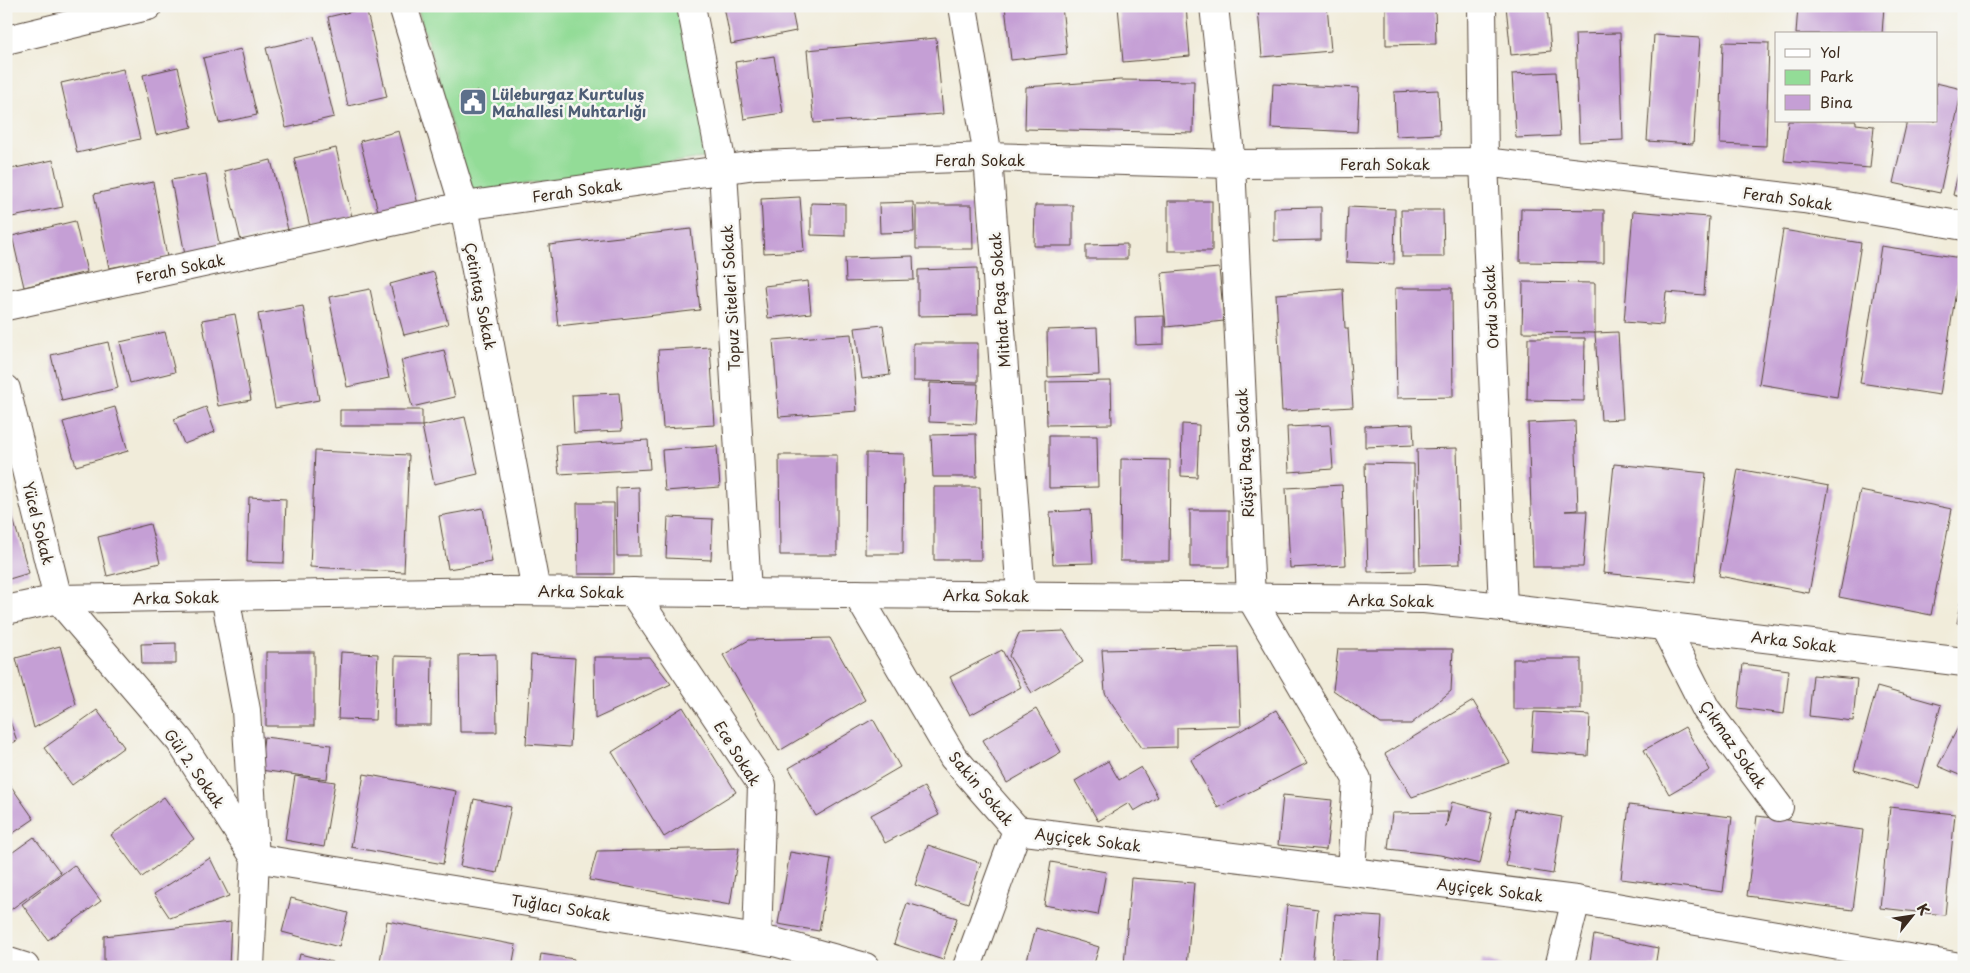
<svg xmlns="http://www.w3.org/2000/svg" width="1970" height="973" font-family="'Playpen Sans',sans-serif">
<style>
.green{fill:#93dc97;stroke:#67835a}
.building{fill:#c59fd5}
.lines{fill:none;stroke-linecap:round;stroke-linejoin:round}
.minor-casing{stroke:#56473a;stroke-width:30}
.minor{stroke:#fff;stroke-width:28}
.labels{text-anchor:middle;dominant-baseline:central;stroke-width:5;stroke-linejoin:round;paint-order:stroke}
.service-label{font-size:15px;font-weight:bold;fill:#4e5e75;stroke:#f6f6f2;text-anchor:start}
.street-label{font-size:15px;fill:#3b2a1e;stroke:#f6f6f2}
</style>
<rect width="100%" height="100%" fill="#f6f6f2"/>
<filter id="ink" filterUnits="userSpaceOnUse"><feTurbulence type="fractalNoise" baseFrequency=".02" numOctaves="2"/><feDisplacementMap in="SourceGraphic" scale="10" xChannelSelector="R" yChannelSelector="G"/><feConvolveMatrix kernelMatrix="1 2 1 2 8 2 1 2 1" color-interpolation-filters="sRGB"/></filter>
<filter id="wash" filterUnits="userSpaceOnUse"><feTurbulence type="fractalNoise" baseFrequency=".0096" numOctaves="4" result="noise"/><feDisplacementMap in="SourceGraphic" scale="20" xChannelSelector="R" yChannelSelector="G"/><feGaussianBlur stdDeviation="1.12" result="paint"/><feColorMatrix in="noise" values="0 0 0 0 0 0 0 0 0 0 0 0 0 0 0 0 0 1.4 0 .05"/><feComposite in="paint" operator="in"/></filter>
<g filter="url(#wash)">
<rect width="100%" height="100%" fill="#f1ecda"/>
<path class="green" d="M 417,6 L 679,6 L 710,157 L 471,192 Z"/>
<g id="blocks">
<g class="building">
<path d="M 724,6 L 791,6 L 796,31 L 731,44 Z"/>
<path d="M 1005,6 L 1062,6 L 1067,54 L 1011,60 Z"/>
<path d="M 1118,6 L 1186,6 L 1190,56 L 1123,62 Z"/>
<path d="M 1290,6 L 1327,6 L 1331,51 L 1262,57 L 1258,9 Z"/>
<path d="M 1386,6 L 1435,6 L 1436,44 L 1386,45 Z"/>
<path d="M 1506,6 L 1547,6 L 1551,51 L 1511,55 Z"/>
<path d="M 1798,6 L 1884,6 L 1882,34 L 1796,34 Z"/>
<path d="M 366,8 L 387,97 L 348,106 L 328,17 Z"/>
<path d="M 1620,33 L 1623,140 L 1579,142 L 1575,34 Z"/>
<path d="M 1654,35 L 1700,38 L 1693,144 L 1647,141 Z"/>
<path d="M 314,37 L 334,117 L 286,128 L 266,48 Z"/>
<path d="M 936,38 L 943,114 L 814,123 L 807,50 Z"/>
<path d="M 1723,42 L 1769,43 L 1766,146 L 1720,144 Z"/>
<path d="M 241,49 L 257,115 L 219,123 L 203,58 Z"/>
<path d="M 774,56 L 783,113 L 744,119 L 735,62 Z"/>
<path d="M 178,67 L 192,127 L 156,135 L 143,75 Z"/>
<path d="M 123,69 L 140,139 L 77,153 L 61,83 Z"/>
<path d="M 1556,72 L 1560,136 L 1516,138 L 1512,74 Z"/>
<path d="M 1120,80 L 1194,81 L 1193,133 L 1025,129 L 1026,87 Z"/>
<path d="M 1936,83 L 1962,89 L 1940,193 L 1893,183 L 1907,121 L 1936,121 Z"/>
<path d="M 1273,84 L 1359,88 L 1357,132 L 1271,128 Z"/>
<path d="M 1438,90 L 1440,134 L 1396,136 L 1394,92 Z"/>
<path d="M 477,91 L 482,107 L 463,112 L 459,97 Z"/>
<path d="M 1788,121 L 1856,121 L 1856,124 L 1874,126 L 1870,168 L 1784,161 Z"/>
<path d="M 399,131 L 418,204 L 379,215 L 360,141 Z"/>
<path d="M 336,148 L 352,217 L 310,227 L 294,158 Z"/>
<path d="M 1963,154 L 1964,154 L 1964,198 L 1953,195 Z"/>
<path d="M 53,160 L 63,207 L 7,218 L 6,170 Z"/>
<path d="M 271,160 L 288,230 L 241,241 L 224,171 Z"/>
<path d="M 206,174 L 220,249 L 185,255 L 171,180 Z"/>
<path d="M 153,182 L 167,257 L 109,268 L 94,194 Z"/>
<path d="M 800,197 L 804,251 L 764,253 L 761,199 Z"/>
<rect x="1168" y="201" width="44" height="50"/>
<path d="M 913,202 L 914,232 L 880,233 L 879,203 Z"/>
<path d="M 811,203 L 845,204 L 845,236 L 811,235 Z"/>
<path d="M 916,205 L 972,205 L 973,249 L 916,249 Z"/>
<path d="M 1035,205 L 1073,205 L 1073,246 L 1034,246 Z"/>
<path d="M 1321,207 L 1321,240 L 1274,241 L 1274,208 Z"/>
<path d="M 1348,207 L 1395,209 L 1394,264 L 1346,262 Z"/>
<path d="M 1521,209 L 1604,210 L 1604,263 L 1520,262 Z"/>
<path d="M 1401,210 L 1443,210 L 1444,257 L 1402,257 Z"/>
<path d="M 1633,211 L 1709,217 L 1704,295 L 1666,292 L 1663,325 L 1624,322 Z"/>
<path d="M 75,221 L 87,272 L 24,287 L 12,236 Z"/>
<path d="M 691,229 L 700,310 L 558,326 L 549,245 Z"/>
<path d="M 1783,230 L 1861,243 L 1837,397 L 1759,384 Z"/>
<path d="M 1127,244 L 1127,259 L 1086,259 L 1086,245 Z"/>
<path d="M 1881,246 L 1961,258 L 1940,395 L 1860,383 Z"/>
<path d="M 913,256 L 914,280 L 846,282 L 845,258 Z"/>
<path d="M 977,268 L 978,315 L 918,316 L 918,270 Z"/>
<path d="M 1219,268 L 1224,321 L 1166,327 L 1161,273 Z"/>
<path d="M 434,272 L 448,324 L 404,335 L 390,284 Z"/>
<path d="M 808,281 L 811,313 L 768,318 L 764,286 Z"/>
<path d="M 1523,282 L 1595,283 L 1595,333 L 1522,332 Z"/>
<path d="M 1395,288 L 1452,288 L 1453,397 L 1397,398 Z"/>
<path d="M 370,289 L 389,378 L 347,387 L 329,297 Z"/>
<path d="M 1343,289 L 1345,328 L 1348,328 L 1353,407 L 1282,411 L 1276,294 Z"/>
<path d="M 303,306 L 319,400 L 275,408 L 258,314 Z"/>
<path d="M 235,314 L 251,400 L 218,406 L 202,320 Z"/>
<path d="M 1164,316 L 1164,344 L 1136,345 L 1135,317 Z"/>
<path d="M 883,325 L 890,375 L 862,379 L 855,328 Z"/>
<path d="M 1097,328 L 1099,375 L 1048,377 L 1047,330 Z"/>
<path d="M 165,332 L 175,372 L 130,383 L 120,342 Z"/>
<path d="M 1618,332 L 1623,419 L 1601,420 L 1595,333 Z"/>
<path d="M 851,334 L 857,411 L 779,417 L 773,340 Z"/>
<path d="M 1528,338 L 1585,338 L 1584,401 L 1527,400 Z"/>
<path d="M 108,342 L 118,388 L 62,401 L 51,355 Z"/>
<path d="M 913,343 L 978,343 L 978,382 L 913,381 Z"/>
<path d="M 710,347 L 715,425 L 663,428 L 658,350 Z"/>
<path d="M 444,350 L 455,397 L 412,407 L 401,360 Z"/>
<path d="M 1111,381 L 1112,424 L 1047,425 L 1046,382 Z"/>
<path d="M 930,383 L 978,384 L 976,424 L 929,422 Z"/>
<path d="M 619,393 L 622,431 L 574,433 L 572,395 Z"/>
<path d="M 115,407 L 128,451 L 76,466 L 63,422 Z"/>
<path d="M 206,407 L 215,432 L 184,444 L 174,419 Z"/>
<path d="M 340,410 L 422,410 L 422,426 L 465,417 L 478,474 L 434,484 L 422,426 L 340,426 Z"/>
<path d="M 1575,421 L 1578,510 L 1565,511 L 1587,511 L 1583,567 L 1533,567 L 1528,423 Z"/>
<path d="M 1182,424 L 1199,425 L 1197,477 L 1181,476 Z"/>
<path d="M 1413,424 L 1414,445 L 1365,447 L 1365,426 Z"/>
<path d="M 1330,425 L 1333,469 L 1289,472 L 1287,427 Z"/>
<path d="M 976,434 L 977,477 L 933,477 L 931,435 Z"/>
<path d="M 1049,436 L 1097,436 L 1098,487 L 1049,488 Z"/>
<path d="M 648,440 L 650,469 L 559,474 L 556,445 Z"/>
<path d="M 717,446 L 720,487 L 665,491 L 662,450 Z"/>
<path d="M 1457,448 L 1460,564 L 1420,565 L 1417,449 Z"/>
<path d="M 315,451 L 409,455 L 404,572 L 310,567 Z"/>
<path d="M 866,453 L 904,454 L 903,554 L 865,554 Z"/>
<path d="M 779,455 L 837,455 L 837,555 L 780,555 Z"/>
<path d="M 1121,459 L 1170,460 L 1169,561 L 1120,561 Z"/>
<path d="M 1365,463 L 1414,464 L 1415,571 L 1368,572 Z"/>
<path d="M 1614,464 L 1706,473 L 1695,582 L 1603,573 Z"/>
<path d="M 1738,469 L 1829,486 L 1809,593 L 1719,576 Z"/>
<path d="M 1342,485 L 1346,565 L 1290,568 L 1286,488 Z"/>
<path d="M 639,487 L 640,556 L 617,556 L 616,488 Z"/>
<path d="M 934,487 L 980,487 L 981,560 L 934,560 Z"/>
<path d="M 1860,491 L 1952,509 L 1931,615 L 1839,597 Z"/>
<path d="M 249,497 L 286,499 L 284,563 L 247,562 Z"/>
<path d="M 577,503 L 614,503 L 614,574 L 578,574 Z"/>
<path d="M 9,505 L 29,573 L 6,580 L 6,506 Z"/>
<path d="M 483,508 L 492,562 L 448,569 L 439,516 Z"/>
<path d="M 1090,510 L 1093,563 L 1053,564 L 1050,512 Z"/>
<rect x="1190" y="510" width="39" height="57"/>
<path d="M 668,517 L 713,519 L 711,560 L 666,558 Z"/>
<path d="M 150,524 L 160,563 L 107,576 L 98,537 Z"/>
<path d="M 1963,593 L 1964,593 L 1964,624 L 1957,623 Z"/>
<path d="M 1064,631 L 1083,662 L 1032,693 L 1009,656 L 1019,633 Z"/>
<path d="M 830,638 L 865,700 L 779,751 L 723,655 L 749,640 Z"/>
<path d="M 176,643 L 176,664 L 142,664 L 141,644 Z"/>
<path d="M 60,646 L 76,704 L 34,728 L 16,658 Z"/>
<path d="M 1238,647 L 1241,726 L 1177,728 L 1177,747 L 1142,748 L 1105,693 L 1102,650 Z"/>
<path d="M 1338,649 L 1453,649 L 1451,691 L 1411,724 L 1381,724 L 1333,690 Z"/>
<path d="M 1002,650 L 1021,687 L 970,715 L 950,677 Z"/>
<rect x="266" y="652" width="48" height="74"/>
<path d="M 341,652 L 378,654 L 375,720 L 338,719 Z"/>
<path d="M 496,654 L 497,732 L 460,732 L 459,655 Z"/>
<path d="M 531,655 L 575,658 L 570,747 L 526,744 Z"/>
<path d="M 395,656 L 432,657 L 431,725 L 394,725 Z"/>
<path d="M 594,657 L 650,657 L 671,684 L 595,719 Z"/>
<rect x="1513" y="659" width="68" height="50"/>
<path d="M 1743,664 L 1789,670 L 1784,714 L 1738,708 Z"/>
<path d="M 1813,675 L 1857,679 L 1853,721 L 1809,716 Z"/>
<path d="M 1877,687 L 1941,705 L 1918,788 L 1854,770 Z"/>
<path d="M 1473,701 L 1510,763 L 1412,797 L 1385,754 Z"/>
<path d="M 683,707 L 736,792 L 664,837 L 612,752 Z"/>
<path d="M 1036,709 L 1061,752 L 1007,783 L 983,740 Z"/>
<path d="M 6,710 L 17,741 L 6,745 Z"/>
<path d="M 97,710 L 124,747 L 72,785 L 44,748 Z"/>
<path d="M 1276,710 L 1307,763 L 1218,808 L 1191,760 Z"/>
<path d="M 1534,712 L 1590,715 L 1588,756 L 1531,752 Z"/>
<path d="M 1964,716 L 1964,777 L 1938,766 Z"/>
<path d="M 873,719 L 900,767 L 816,816 L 789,768 Z"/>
<path d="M 1685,727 L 1710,770 L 1669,794 L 1644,750 Z"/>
<path d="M 264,737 L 331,745 L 327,779 L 260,770 Z"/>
<path d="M 1108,761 L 1119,780 L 1141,767 L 1158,797 L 1134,811 L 1129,803 L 1098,821 L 1075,781 Z"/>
<path d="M 364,774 L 456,791 L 443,864 L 351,847 Z"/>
<path d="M 295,776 L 335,782 L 324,847 L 285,840 Z"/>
<path d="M 6,779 L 34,819 L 6,838 Z"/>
<path d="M 924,787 L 939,815 L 885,843 L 871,815 Z"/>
<path d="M 1283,795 L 1332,800 L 1326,850 L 1278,845 Z"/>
<path d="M 164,797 L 194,839 L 142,877 L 111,835 Z"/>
<path d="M 474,799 L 511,807 L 497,873 L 460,866 Z"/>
<path d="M 1452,802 L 1492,812 L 1480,864 L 1440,855 L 1388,849 L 1392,813 L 1448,812 L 1446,827 Z"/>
<path d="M 1629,805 L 1732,817 L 1723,892 L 1621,879 Z"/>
<path d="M 1890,807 L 1955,814 L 1945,915 L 1880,908 Z"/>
<path d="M 1515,809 L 1562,817 L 1553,874 L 1506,866 Z"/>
<path d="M 1757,816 L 1863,830 L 1853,910 L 1747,896 Z"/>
<path d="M 34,837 L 61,873 L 6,913 L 6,857 Z"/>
<path d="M 928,845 L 981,863 L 968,903 L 915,885 Z"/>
<path d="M 739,848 L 730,905 L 589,880 L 597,851 Z"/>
<path d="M 790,852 L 831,859 L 819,931 L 778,924 Z"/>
<path d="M 210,858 L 229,896 L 170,918 L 154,894 Z"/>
<path d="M 1051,862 L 1106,872 L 1098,915 L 1044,905 Z"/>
<path d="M 74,865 L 101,901 L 48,940 L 22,904 Z"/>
<path d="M 1131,878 L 1194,883 L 1187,967 L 1124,965 Z"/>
<path d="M 291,898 L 348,913 L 339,947 L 282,932 Z"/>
<path d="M 907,903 L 957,918 L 943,960 L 894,944 Z"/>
<path d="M 1287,905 L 1318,909 L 1312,967 L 1281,965 Z"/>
<path d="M 1335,914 L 1382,917 L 1379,963 L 1332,960 Z"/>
<path d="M 387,921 L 516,945 L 512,967 L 379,967 Z"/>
<path d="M 231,922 L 229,967 L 129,967 L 104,961 L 104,936 Z"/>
<path d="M 1036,928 L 1099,947 L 1093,967 L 1025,967 Z"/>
<path d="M 1594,935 L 1658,948 L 1655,967 L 1589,967 Z"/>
<path d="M 300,954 L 332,962 L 331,967 L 297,967 Z"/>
<path d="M 541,954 L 574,959 L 573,967 L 539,967 Z"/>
<path d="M 1482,960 L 1502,966 L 1502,967 L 1480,967 Z"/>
</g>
</g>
</g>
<g filter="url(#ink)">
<use href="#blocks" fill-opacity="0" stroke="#56473a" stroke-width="1"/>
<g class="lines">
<g class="minor-casing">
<g id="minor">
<path d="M 403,6 L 464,206 L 536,591"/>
<path d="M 691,6 L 723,170 L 747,593"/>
<path d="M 963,6 L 988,157 L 1021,595"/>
<path d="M 1214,6 L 1231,164 L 1251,598 L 1357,779 L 1351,871"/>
<path d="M 1482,6 L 1484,162 L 1503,607"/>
<path d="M 6,40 L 148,6"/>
<path d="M 6,306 L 464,206 L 756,165 L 988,157 L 1231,164 L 1484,162 L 1804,199 L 1964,226"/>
<path d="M 6,389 L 58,599 L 180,741 L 255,858"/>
<path d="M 633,592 L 762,785 L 757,939"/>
<path d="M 857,594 L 953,757 L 1017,830 L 967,967"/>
<path d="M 225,596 L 246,710 L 255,858 L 250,967"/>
<path d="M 6,610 L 58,599 L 492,591 L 1424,599 L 1503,607 L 1964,662"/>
<path d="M 1664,626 L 1706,709 L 1779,807"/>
<path d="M 1017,830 L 1576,900 L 1960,967"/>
<path d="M 255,858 L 757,939 L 778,943 L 865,967"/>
<path d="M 6,961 L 25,967"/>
<path d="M 1559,967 L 1576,900"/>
</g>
</g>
<use href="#minor" class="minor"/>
</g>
</g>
<defs>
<g id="civic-square" transform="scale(1.4375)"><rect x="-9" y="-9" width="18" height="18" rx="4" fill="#5c6f8a" stroke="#f6f6f2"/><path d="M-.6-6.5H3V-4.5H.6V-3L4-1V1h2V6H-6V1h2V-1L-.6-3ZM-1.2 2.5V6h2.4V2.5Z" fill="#fff"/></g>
</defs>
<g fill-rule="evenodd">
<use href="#civic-square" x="473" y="102"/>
</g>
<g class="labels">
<g class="service-label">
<text x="492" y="93">Lüleburgaz Kurtuluş<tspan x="492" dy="17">Mahallesi Muhtarlığı</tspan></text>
</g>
<g class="street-label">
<text x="980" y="159">Ferah Sokak</text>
<text x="1385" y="163">Ferah Sokak</text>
<text transform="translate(577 190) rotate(-8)">Ferah Sokak</text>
<text transform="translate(1788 198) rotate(8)">Ferah Sokak</text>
<text transform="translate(180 268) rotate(-12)">Ferah Sokak</text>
<text transform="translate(481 296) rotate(79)">Çetintaş Sokak</text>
<text transform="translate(730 298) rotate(-93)">Topuz Siteleri Sokak</text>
<text transform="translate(999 300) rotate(-94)">Mithat Paşa Sokak</text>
<text transform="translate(1490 307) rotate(-93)">Ordu Sokak</text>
<text transform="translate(1244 453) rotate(-93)">Rüştü Paşa Sokak</text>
<text transform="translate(39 523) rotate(76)">Yücel Sokak</text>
<text transform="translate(581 591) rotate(1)">Arka Sokak</text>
<text transform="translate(986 595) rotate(1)">Arka Sokak</text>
<text transform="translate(176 597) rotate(-1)">Arka Sokak</text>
<text transform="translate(1391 600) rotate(1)">Arka Sokak</text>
<text transform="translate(1794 641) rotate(7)">Arka Sokak</text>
<text transform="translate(1734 744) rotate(55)">Çıkmaz Sokak</text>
<text transform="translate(738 753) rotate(58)">Ece Sokak</text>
<text transform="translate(195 768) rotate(55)">Gül 2. Sokak</text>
<text transform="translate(982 788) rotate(50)">Sakin Sokak</text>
<text transform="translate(1088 839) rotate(7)">Ayçiçek Sokak</text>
<text transform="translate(1490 889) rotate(7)">Ayçiçek Sokak</text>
<text transform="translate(561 907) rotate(9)">Tuğlacı Sokak</text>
</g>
</g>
<rect width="1970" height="973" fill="none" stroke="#f6f6f2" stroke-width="25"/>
<rect x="1775" y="32" width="162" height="90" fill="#f6f6f2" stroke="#aba49d"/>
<rect x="1785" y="49" width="25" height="8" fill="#ffffff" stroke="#aba49d"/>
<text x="1820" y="58" font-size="15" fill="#3b2a1e">Yol</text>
<rect x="1785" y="70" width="25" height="15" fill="#93dc97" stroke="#aba49d"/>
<text x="1820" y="82" font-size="15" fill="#3b2a1e">Park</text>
<rect x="1785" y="95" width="25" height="15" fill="#c59fd5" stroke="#aba49d"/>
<text x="1820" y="108" font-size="15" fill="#3b2a1e">Bina</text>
<g transform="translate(1912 916) rotate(60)" stroke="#f6f6f2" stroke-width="4" paint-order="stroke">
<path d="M0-4L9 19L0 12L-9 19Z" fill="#3b2a1e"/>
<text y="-8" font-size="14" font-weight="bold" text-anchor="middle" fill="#3b2a1e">K</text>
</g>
</svg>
